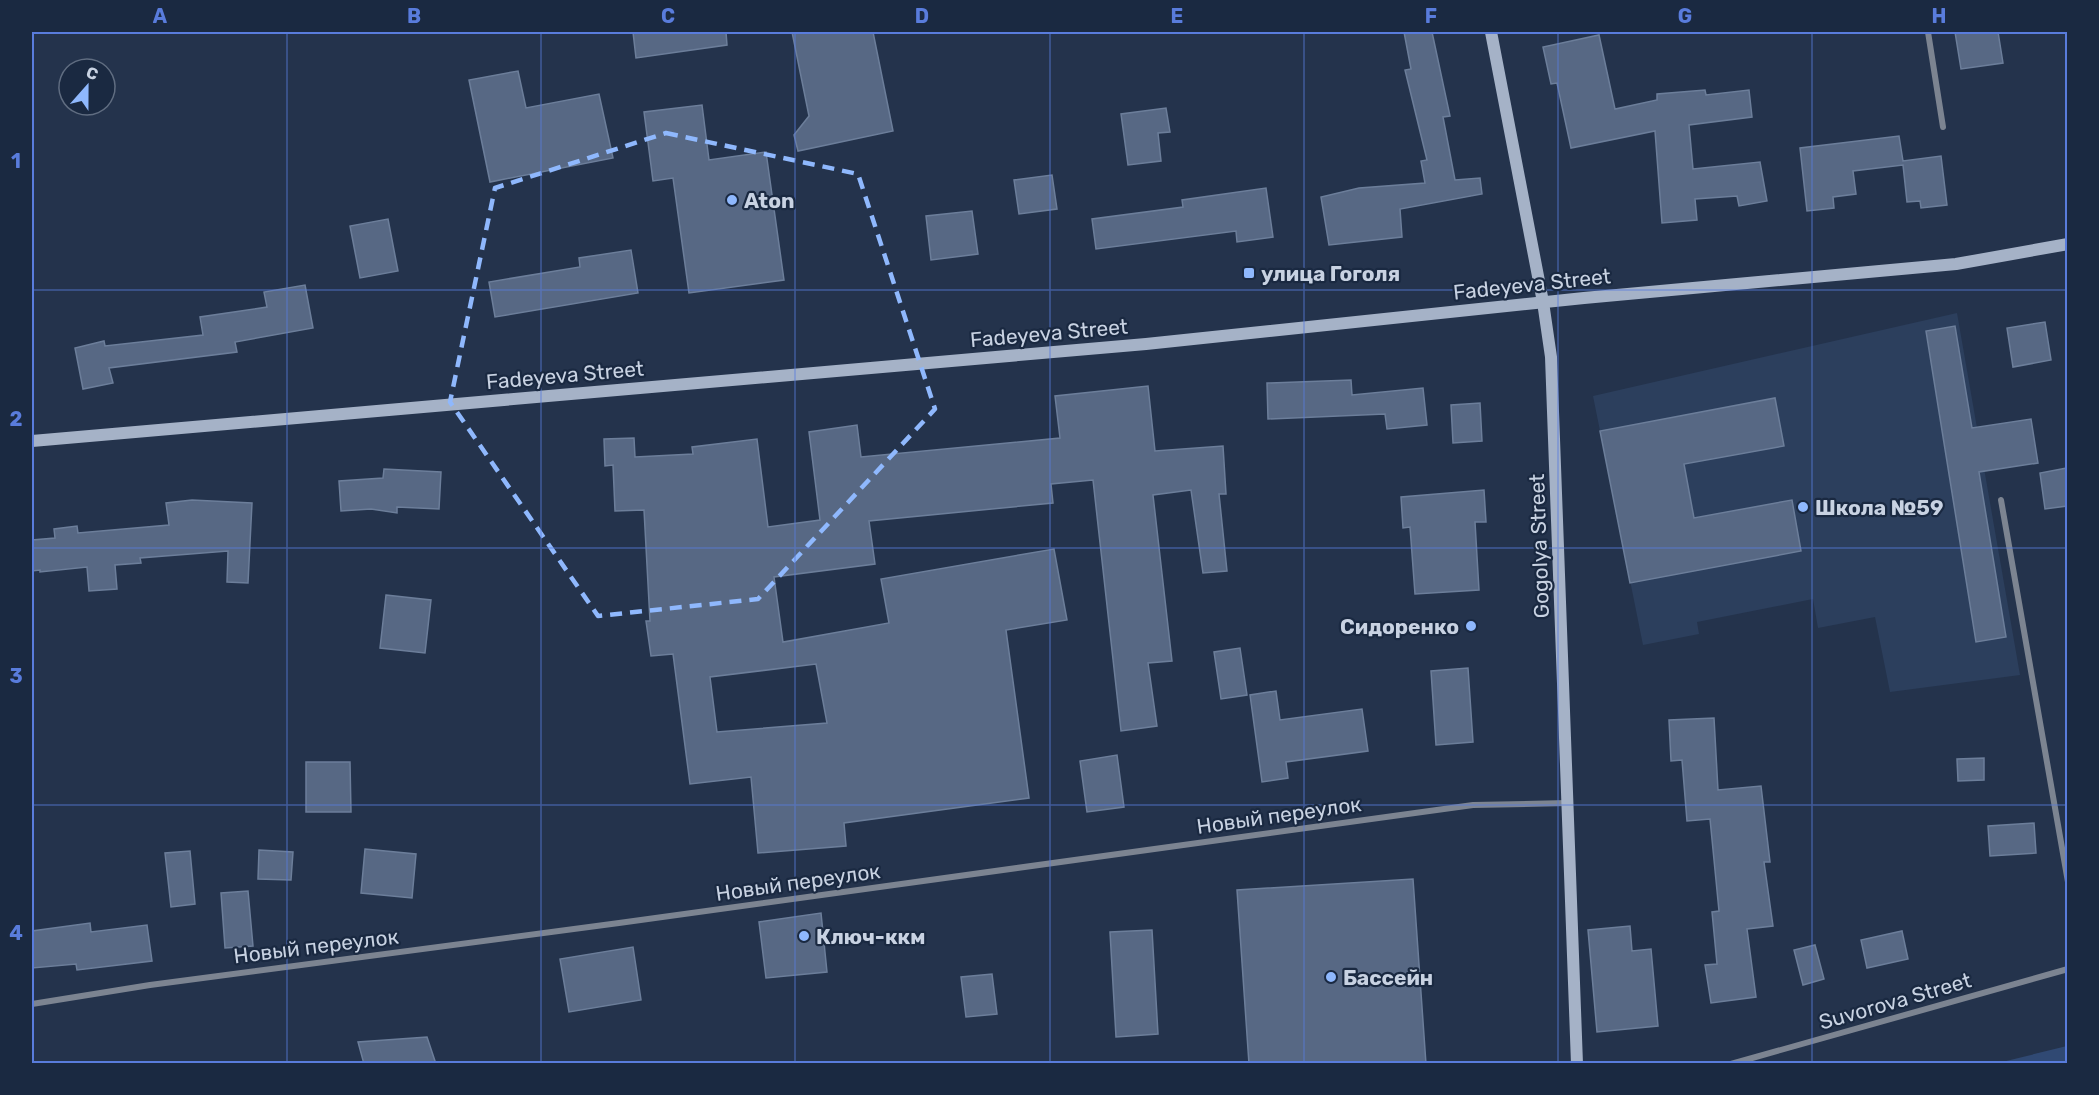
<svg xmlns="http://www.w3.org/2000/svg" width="2099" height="1095" font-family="Rubik,sans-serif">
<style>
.built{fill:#2c3f5d}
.green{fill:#304973}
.building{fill:#576884;stroke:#6c7e9a;stroke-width:1.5;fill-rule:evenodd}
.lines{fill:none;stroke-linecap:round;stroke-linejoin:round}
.street{stroke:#7c8491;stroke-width:6}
.secondary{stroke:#a5b2c7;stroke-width:12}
.marked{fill:none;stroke:#8fb8fd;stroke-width:4.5;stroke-dasharray:12 8;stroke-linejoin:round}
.grid{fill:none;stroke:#597cdc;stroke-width:1.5;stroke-opacity:0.55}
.poi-dot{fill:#8fb8fd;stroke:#1a2941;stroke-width:2}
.labels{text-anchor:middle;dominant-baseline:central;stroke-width:4.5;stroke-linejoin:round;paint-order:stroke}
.poi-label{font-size:21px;font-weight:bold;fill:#c8d2e2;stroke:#1a2941;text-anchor:start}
.street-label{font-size:21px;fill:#c8d2e2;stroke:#1a2941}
.neatline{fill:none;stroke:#597cdc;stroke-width:2}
.grid-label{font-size:20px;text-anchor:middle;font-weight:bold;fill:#597cdc}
</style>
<rect width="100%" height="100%" fill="#24334c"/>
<path class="built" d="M 1957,313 L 2020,675 L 1890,692 L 1875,617 L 1818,628 L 1813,599 L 1697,622 L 1699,634 L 1643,645 L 1593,396 Z"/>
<path class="green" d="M 2067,1046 L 2067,1063 L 1998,1063 Z"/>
<g class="building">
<path d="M 633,32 L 726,32 L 727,45 L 636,58 Z"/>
<path d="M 792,32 L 873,32 L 893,131 L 798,151 L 794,135 L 809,116 Z"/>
<path d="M 1404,32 L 1432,32 L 1450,116 L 1443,117 L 1455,180 L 1480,178 L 1482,194 L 1400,209 L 1402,237 L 1329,245 L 1321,197 L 1359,188 L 1425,183 L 1421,161 L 1427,160 L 1405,70 L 1411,69 Z"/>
<path d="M 1955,32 L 1998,32 L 2003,63 L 1961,69 Z"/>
<path d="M 1599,35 L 1615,109 L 1657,100 L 1657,94 L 1705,90 L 1706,95 L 1749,90 L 1752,117 L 1689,125 L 1693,169 L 1760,162 L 1767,201 L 1739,206 L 1737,196 L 1695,199 L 1697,220 L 1662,223 L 1655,131 L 1571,148 L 1557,83 L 1551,84 L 1543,47 Z"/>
<path d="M 518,71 L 526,108 L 599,94 L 613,158 L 490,182 L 469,80 Z"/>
<path d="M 702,105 L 709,160 L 766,152 L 784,280 L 689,293 L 673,178 L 653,181 L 644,112 Z"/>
<path d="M 1166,108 L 1170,132 L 1158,133 L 1161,161 L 1128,165 L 1121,114 Z"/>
<path d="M 1899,136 L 1903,161 L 1941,156 L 1947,205 L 1921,208 L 1920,201 L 1907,202 L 1903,165 L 1853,171 L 1856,194 L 1833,197 L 1834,208 L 1807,211 L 1800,148 Z"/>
<path d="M 1052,175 L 1057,209 L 1019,214 L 1014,180 Z"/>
<path d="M 1266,188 L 1273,237 L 1237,242 L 1236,231 L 1096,249 L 1092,219 L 1183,207 L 1182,200 Z"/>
<path d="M 972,211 L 978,254 L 931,260 L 926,216 Z"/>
<path d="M 388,219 L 398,271 L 360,278 L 350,226 Z"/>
<path d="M 631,250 L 638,293 L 495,317 L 489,282 L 580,267 L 579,258 Z"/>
<path d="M 305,285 L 313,328 L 235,342 L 237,352 L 109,368 L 113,383 L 83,389 L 75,348 L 104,341 L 105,346 L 203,335 L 200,317 L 267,307 L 264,292 Z"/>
<path d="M 2045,322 L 2051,360 L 2013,367 L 2007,328 Z"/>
<path d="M 1955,326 L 1972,428 L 2031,419 L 2038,463 L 1979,472 L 2006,637 L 1976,642 L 1926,331 Z"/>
<path d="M 1351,380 L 1352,395 L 1423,388 L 1427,425 L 1387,429 L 1385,414 L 1268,419 L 1267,383 Z"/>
<path d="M 1148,386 L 1155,451 L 1223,446 L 1226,494 L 1219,494 L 1227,571 L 1203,573 L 1191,490 L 1153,495 L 1172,661 L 1148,663 L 1157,726 L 1121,731 L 1093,480 L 1051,484 L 1053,503 L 869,521 L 875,564 L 774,577 L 783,642 L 889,623 L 881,579 L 1054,549 L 1067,620 L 1006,630 L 1029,798 L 844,823 L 846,846 L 758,853 L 751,777 L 690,784 L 673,654 L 651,656 L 646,621 L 650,621 L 644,510 L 615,511 L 613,465 L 605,466 L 604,439 L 634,438 L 635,457 L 693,454 L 692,447 L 757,439 L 768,527 L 820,520 L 809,432 L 857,425 L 861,457 L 1060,438 L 1055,396 ZM 816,664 L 827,723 L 717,732 L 710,677 Z"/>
<path d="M 1775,398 L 1784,446 L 1684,464 L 1694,518 L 1792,500 L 1801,551 L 1630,583 L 1600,431 Z"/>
<path d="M 1480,403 L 1482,441 L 1453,443 L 1451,405 Z"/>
<path d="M 2067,468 L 2067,506 L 2045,509 L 2040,473 Z"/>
<path d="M 384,469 L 441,472 L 439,509 L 397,507 L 397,513 L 371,509 L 341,511 L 339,481 L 383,478 Z"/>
<path d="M 1484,490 L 1486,522 L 1475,522 L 1479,590 L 1415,594 L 1410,527 L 1403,528 L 1401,497 Z"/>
<path d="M 192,500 L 252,503 L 248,583 L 227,582 L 228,551 L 140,558 L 141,563 L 115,565 L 117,589 L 89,591 L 87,567 L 40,572 L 40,570 L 32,571 L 32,540 L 55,538 L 54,529 L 77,526 L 78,533 L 169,525 L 166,503 Z"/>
<path d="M 386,595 L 431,600 L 425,653 L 380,648 Z"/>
<path d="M 1240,648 L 1247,695 L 1221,699 L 1214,652 Z"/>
<path d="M 1468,668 L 1473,742 L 1436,745 L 1431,671 Z"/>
<path d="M 1276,691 L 1280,720 L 1362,709 L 1368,751 L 1286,762 L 1288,778 L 1262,782 L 1250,695 Z"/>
<path d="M 1714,718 L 1718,790 L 1761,786 L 1770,862 L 1764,862 L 1773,926 L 1747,929 L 1756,997 L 1711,1003 L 1705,965 L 1717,964 L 1712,912 L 1719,911 L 1710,819 L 1687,821 L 1682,760 L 1671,761 L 1669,720 Z"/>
<path d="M 1117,755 L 1124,807 L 1087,812 L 1080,761 Z"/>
<path d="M 1984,758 L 1984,780 L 1958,781 L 1957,759 Z"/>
<path d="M 306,762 L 350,762 L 351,812 L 306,812 Z"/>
<path d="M 2034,823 L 2036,853 L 1990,856 L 1988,826 Z"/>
<path d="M 365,849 L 416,854 L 412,898 L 361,893 Z"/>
<path d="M 259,850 L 293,852 L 291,880 L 258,879 Z"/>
<path d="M 190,851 L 195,904 L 171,907 L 165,853 Z"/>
<path d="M 1413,879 L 1426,1064 L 1249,1064 L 1237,890 Z"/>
<path d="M 248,891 L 253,946 L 225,948 L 221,893 Z"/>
<path d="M 821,913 L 827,972 L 766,978 L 759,922 Z"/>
<path d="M 90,923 L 91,932 L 147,925 L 152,961 L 77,970 L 76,964 L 32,968 L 32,931 Z"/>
<path d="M 1630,926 L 1632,951 L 1651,949 L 1658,1026 L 1597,1032 L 1588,930 Z"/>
<path d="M 1152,930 L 1158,1034 L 1116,1037 L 1110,932 Z"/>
<path d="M 1902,931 L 1908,959 L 1867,968 L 1861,940 Z"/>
<path d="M 1815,945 L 1824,979 L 1803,985 L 1794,950 Z"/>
<path d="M 633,947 L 641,1000 L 569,1012 L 560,959 Z"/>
<path d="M 992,974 L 997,1014 L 966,1017 L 961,977 Z"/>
<path d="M 427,1037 L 436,1064 L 364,1064 L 358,1042 Z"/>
</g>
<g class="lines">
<g class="street">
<path d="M 1928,32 L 1943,127"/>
<path d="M 2001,500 L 2068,882"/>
<path d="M 32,1004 L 150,985 L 619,923 L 1473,805 L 1568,803"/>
<path d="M 1731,1064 L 2068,969"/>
</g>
<g class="secondary">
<path d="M 1491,32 L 1543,302 L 1551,357 L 1577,1064"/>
<path d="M 32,441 L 1146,344 L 1584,298 L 1956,264 L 2068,244"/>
</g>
</g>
<path class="marked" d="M 666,133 L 858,174 L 935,409 L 758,599 L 598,616 L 450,402 L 495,188 Z"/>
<path class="grid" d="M 287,32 L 287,1064M 541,32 L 541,1064M 795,32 L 795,1064M 1050,32 L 1050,1064M 1304,32 L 1304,1064M 1558,32 L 1558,1064M 1812,32 L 1812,1064M 32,290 L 2068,290M 32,548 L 2068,548M 32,805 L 2068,805"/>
<g class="poi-dot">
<circle cx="732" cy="200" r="6"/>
<rect x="1243" y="267" width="12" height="12" rx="3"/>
<circle cx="1803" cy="507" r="6"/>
<circle cx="1471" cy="626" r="6"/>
<circle cx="804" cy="936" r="6"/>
<circle cx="1331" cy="977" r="6"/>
</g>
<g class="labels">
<g class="poi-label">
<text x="744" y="200">Aton</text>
<text x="1261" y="273">улица Гоголя</text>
<text x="1815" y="507">Школа №59</text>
<text x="1459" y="626" text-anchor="end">Сидоренко</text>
<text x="816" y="936">Ключ-ккм</text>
<text x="1343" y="977">Бассейн</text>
</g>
<g class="street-label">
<text transform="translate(1532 284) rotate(-6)">Fadeyeva Street</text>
<text transform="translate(1049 333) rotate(-5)">Fadeyeva Street</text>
<text transform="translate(565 375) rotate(-5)">Fadeyeva Street</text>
<text transform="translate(1539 546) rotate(-92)">Gogolya Street</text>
<text transform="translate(1279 815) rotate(-8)">Новый переулок</text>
<text transform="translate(798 882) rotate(-8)">Новый переулок</text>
<text transform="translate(316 946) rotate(-7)">Новый переулок</text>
<text transform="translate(1895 1001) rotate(-16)">Suvorova Street</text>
</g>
</g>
<rect width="2099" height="1095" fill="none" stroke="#1a2941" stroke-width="66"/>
<g transform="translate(87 87) rotate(21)"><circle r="28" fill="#1a2941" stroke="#606d81" stroke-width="1.5"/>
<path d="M0-4.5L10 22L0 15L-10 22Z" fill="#8fb8fd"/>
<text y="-9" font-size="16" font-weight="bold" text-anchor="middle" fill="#c8d2e2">С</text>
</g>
<rect x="33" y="33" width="2033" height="1029" class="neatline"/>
<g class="grid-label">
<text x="160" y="23">A</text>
<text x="414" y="23">B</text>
<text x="668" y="23">C</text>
<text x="922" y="23">D</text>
<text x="1177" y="23">E</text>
<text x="1431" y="23">F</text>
<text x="1685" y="23">G</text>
<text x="1939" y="23">H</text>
<text x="16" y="168">1</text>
<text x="16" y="426">2</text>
<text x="16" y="683">3</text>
<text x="16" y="940">4</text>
</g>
</svg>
